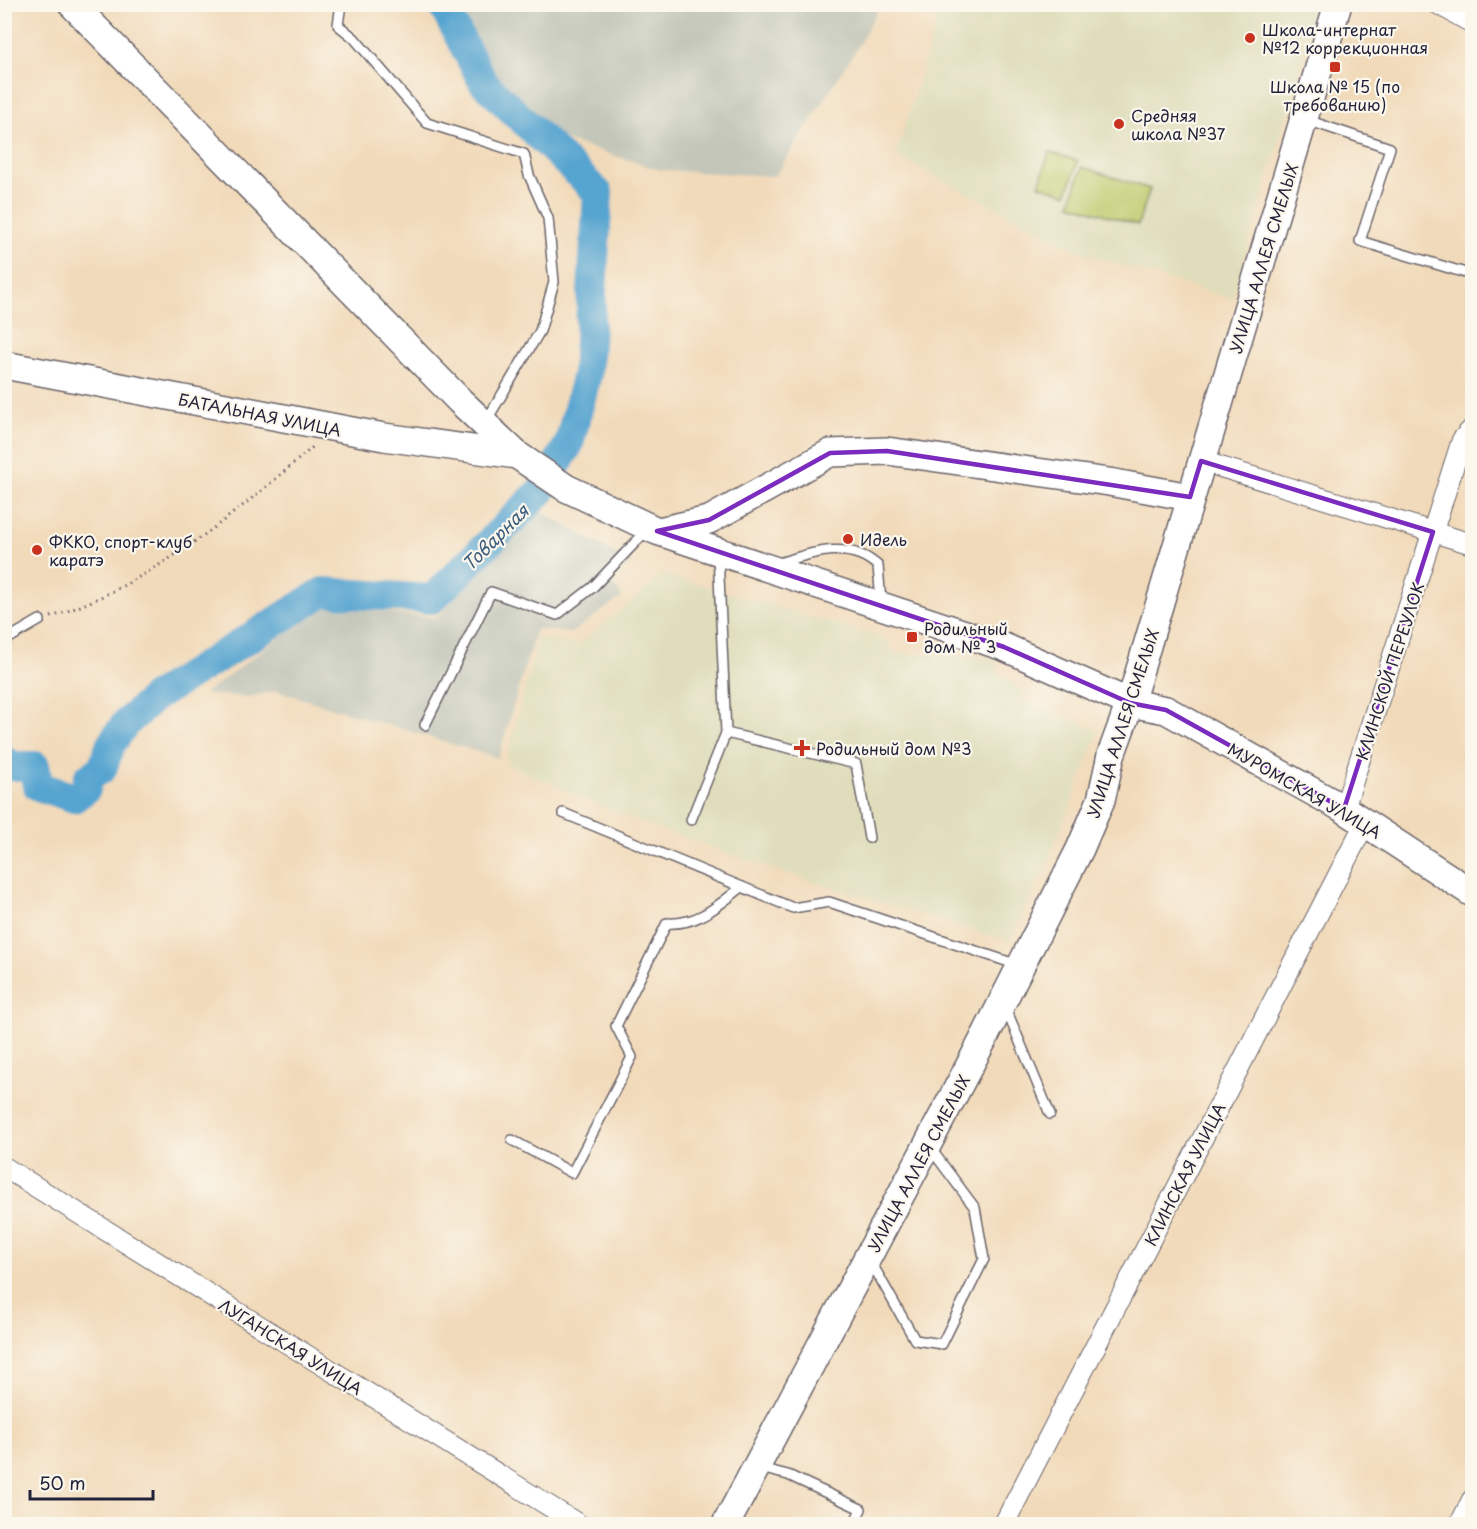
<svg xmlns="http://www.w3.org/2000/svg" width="1477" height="1529" font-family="'Playpen Sans',sans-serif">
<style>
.built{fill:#dfddbb}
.industrial{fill:#c3c6b9}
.green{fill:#bdca6c;stroke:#707654;stroke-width:1.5}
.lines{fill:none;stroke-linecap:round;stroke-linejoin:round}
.river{stroke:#57a4d0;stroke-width:30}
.lane-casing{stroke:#6a6267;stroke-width:12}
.street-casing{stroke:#6a6267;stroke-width:22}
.secondary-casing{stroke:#6a6267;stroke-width:30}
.path{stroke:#6a6267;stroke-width:3;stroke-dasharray:1.5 4.5;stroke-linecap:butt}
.lane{stroke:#fff;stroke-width:9}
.street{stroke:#fff;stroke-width:20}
.secondary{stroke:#fff;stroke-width:27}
.marked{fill:none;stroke:#7b2cbf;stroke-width:4.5;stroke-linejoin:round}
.poi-dot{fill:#c8321e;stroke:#fbf7ec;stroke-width:2}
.labels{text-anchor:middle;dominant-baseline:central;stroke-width:4.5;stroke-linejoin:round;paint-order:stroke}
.poi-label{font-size:16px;fill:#22223b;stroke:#fbf7ec;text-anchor:start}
.street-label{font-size:16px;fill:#22223b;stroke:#fbf7ec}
.water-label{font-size:18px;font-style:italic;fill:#3a5c7e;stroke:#fbf7ec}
</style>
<rect width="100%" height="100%" fill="#fbf7ec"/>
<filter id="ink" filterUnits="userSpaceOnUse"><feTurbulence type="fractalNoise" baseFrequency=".0167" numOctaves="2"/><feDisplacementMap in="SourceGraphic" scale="12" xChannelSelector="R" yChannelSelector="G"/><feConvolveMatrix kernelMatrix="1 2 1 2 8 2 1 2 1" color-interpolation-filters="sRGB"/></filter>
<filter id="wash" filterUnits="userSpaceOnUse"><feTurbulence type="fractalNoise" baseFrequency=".008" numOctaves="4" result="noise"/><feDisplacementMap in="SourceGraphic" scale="24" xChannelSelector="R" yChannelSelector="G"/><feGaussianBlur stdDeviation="1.35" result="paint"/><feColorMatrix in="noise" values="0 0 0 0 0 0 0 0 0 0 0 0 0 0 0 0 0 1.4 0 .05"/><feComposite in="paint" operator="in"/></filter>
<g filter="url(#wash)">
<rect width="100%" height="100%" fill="#f1daba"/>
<g class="built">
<path d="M 942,5 L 1319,5 L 1232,299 L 1083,253 L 896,156 Z"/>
<path d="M 664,574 L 886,639 L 894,653 L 997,658 L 998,673 L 1024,692 L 1021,700 L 1099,731 L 1047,863 L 1009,941 L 772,869 L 635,820 L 506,764 L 538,637 L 578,645 Z"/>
</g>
<g class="industrial">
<path d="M 442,5 L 880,5 L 857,48 L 775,176 L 660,170 L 525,127 Z"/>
<path d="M 536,509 L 631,562 L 612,581 L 622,597 L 571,633 L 536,629 L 498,758 L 277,691 L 249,697 L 204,694 L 323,605 L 437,618 Z"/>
</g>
<g class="green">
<path d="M 1049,152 L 1078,161 L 1067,194 L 1039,185 Z"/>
<path d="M 1082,167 L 1150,189 L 1138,225 L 1070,204 Z"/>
</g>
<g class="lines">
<path class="river" d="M 4,760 L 13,766 L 35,766 L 38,786 L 74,798 L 86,789 L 88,778 L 102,769 L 111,744 L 125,724 L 155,697 L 323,592 L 432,599 L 541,491 L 569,444 L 587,374 L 598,193 L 483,82 L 442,4"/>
</g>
</g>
<g filter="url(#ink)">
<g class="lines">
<g class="lane-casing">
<g id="lane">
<path d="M 341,4 L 338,25 L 354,38 L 427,123 L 524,154 L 529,175 L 548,218 L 554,282 L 540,331 L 485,423"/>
<path d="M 1307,120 L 1390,148 L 1360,241 L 1472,275"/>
<path d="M 776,564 C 811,553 849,539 878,566 L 881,602"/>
<path d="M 4,641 L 40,620"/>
<path d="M 425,725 L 491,592 L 557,615 L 593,587 L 648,529"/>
<path d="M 726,733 L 856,764 L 869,838"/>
<path d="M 563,813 L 793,908 L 829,902 L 1018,965"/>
<path d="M 691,820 L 726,733 L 718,554"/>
<path d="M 1006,1009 L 1050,1114"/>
<path d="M 512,1140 L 572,1173 L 632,1057 L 616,1026 L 667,923 C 699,925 718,905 742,887"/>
<path d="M 871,1262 L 915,1340 L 942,1344 L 984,1259 L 975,1208 L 931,1149"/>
<path d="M 760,1468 L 788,1475 L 861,1509 L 854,1524"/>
</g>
</g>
<g class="street-casing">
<g id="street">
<path d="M 1438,4 L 1472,23"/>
<path d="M 1201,461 L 1472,544"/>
<path d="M 1344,809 L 1462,440 L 1472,429"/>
<path d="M 4,1167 L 578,1524"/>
<path d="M 1004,1524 L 1365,823"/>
<path d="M 1460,1524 L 1472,1500"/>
</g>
</g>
<g class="secondary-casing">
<g id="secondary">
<path d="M 72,4 L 460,401 L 517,455 L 566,488 L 657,531 L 1004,647 L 1130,703 L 1166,710 L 1344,809 L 1472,893"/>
<path d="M 4,365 L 384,437 L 517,455"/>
<path d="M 659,531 L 709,520 L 830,453 L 887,451 L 1109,482 L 1190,497"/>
<path d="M 726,1524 L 982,1042 L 1080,849 L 1101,800 L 1111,755 L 1130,703 L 1338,4"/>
</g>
</g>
<path class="path" d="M 51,617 C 150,584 237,513 315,445"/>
<use href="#lane" class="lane"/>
<use href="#street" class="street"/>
<use href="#secondary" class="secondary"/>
</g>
</g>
<path class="marked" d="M 887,451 L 1190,497 L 1201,461 L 1433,532 L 1344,809 L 1166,710 L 1130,703 L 1004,647 L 657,531 L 709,520 L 830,453 Z"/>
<g class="poi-dot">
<circle cx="1250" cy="38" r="6"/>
<rect x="1329" y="61" width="12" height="12" rx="3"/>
<circle cx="1119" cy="124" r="6"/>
<circle cx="848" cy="539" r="6"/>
<circle cx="37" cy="550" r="6"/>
<rect x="906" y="631" width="12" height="12" rx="3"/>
<path d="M799 739h6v6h6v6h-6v6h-6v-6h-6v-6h6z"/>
</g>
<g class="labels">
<g class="poi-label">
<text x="1262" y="29">Школа-интернат<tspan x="1262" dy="18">№12 коррекционная</tspan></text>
<text x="1335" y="86" text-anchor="middle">Школа № 15 (по<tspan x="1335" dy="18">требованию)</tspan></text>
<text x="1131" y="115">Средняя<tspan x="1131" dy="18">школа №37</tspan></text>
<text x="860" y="539">Идель</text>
<text x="49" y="541">ФККО, спорт-клуб<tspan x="49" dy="18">каратэ</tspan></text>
<text x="924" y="628">Родильный<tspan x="924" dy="18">дом № 3</tspan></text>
<text x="816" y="748">Родильный дом №3</text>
</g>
<g class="street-label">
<text transform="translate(1263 258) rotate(-73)">УЛИЦА АЛЛЕЯ СМЕЛЫХ</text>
<text transform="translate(260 414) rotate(11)">БАТАЛЬНАЯ УЛИЦА</text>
<text transform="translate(1389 671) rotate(-72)">КЛИНСКОЙ ПЕРЕУЛОК</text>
<text transform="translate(1122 723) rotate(-72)">УЛИЦА АЛЛЕЯ СМЕЛЫХ</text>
<text transform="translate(1305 790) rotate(30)">МУРОМСКАЯ УЛИЦА</text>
<text transform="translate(918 1163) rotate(-62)">УЛИЦА АЛЛЕЯ СМЕЛЫХ</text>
<text transform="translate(1184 1174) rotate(-63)">КЛИНСКАЯ УЛИЦА</text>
<text transform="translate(291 1346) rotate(32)">ЛУГАНСКАЯ УЛИЦА</text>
</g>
<g class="water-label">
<text transform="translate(495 537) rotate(-45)">Товарная</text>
</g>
</g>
<rect width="1477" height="1529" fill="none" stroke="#fbf7ec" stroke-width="24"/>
<path d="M30 1490v9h123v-9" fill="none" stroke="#22223b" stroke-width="3"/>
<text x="39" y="1490" font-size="18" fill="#22223b" stroke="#fbf7ec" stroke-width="4.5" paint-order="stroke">50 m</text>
</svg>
